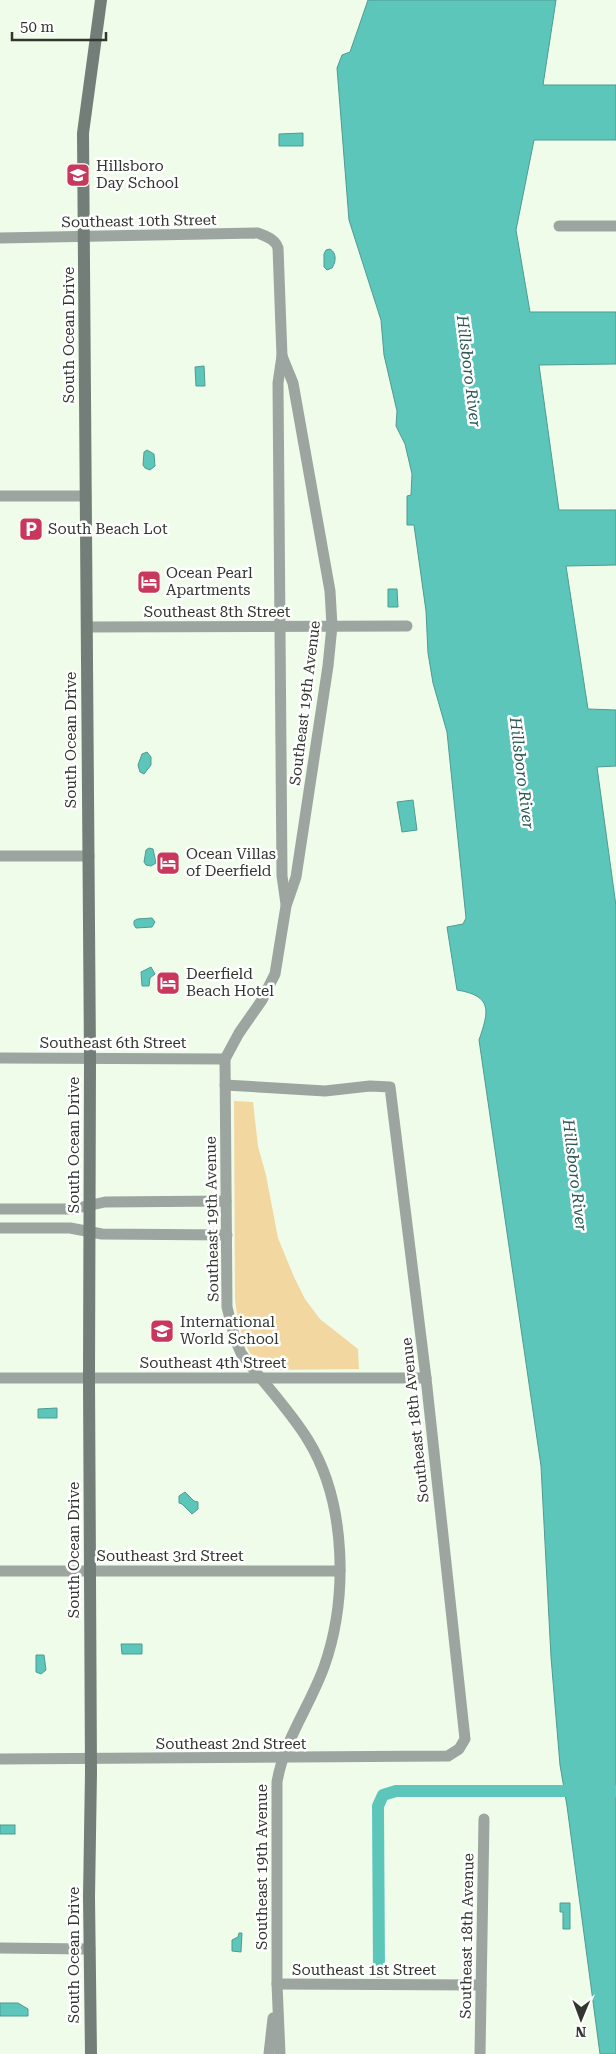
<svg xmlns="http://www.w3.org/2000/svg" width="616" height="2054" font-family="'Roboto Serif',serif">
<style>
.green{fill:#f2d8a0}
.water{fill:#5cc6bb;stroke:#4f9b91}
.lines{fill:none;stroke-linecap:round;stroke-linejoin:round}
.canal{stroke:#5cc6bb;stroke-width:12}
.street{stroke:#9da5a0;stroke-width:11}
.secondary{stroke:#727e77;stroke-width:12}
.labels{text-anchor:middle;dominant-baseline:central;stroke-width:5;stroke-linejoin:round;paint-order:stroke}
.poi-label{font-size:15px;fill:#31362f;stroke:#fff;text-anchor:start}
.street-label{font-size:15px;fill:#31362f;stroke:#fff}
.water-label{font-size:16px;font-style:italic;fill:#2a5853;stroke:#fff}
</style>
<rect width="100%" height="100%" fill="#effcea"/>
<path class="green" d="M 234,1101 L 253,1102 L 258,1146 L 266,1175 L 278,1238 L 294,1277 L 305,1299 L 320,1319 L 358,1349 L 359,1369 L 271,1370 C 245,1363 238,1323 235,1300 Z"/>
<g class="water">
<path d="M 368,0 L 556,0 L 543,85 L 616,85 L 616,140 L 534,140 L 516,230 L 530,312 L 616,312 L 616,364 L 539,365 L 559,510 L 616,510 L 616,565 L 566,566 L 588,709 L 616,710 L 616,766 L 597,767 L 616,906 L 616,2054 L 600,2054 L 567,1806 L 560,1765 L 551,1657 L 541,1466 L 479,1040 C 489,1011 493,996 457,990 L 447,927 L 463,924 L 466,918 L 447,732 L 433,683 L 428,653 L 426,611 L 414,525 L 407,525 L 407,496 L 411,495 L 412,474 L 405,444 L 396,426 L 397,411 L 384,355 L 381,320 L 349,220 L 337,68 L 342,55 L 350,52 Z"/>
<path d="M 303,133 L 303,146 L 279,146 L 279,134 Z"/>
<path d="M 330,249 C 337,253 336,262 332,268 L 327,270 L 324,267 L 324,254 L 326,250 Z"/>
<path d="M 204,366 L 205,386 L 196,386 L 195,367 Z"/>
<path d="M 147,450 L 154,454 L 155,466 L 150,470 L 145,468 L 143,465 L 144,452 Z"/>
<path d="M 388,589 L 397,589 L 398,607 L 388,607 Z"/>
<path d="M 147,752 L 151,757 L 151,765 L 144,774 L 140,772 L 138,765 L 142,754 Z"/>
<path d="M 413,800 L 417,830 L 402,832 L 397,802 Z"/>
<path d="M 149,848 L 153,849 L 156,863 L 151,866 L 146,865 L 144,862 L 146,850 Z"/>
<path d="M 152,918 L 155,922 L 152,927 L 136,928 L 134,925 L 134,921 L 137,919 Z"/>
<path d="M 151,967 L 155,974 L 150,978 L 149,986 L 142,986 L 141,972 Z"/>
<path d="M 57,1408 L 57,1418 L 38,1418 L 38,1409 Z"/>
<path d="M 185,1492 L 194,1501 L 198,1502 L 198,1509 L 192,1514 L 182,1504 L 179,1503 L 179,1496 Z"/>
<path d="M 121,1644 L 142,1644 L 142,1654 L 122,1654 Z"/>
<path d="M 36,1655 L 44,1655 L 46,1670 L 41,1674 L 36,1672 Z"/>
<rect x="0" y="1825" width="15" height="9"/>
<path d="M 560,1903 L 570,1903 L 570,1929 L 563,1929 L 563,1912 L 560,1912 Z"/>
<path d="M 239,1933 L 242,1933 L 241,1952 L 232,1951 L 232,1940 L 238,1937 Z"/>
<path d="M 0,2003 L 18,2003 L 28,2009 L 28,2016 L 0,2016 Z"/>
</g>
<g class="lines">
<path class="canal" d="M 379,1972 L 378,1806 L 383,1795 L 396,1791 L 616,1791"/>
<g class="street">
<path d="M 559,226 L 616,226"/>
<path d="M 0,238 L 258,233 C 267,237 275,239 278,248 L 282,356 L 278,383 L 282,876 L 286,904"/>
<path d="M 0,496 L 86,496"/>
<path d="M 87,627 L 407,626"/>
<path d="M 0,856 L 89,856"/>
<path d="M 0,1058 L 225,1059"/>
<path d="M 0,1209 L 73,1209 L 105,1202 L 226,1201"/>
<path d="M 0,1228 L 70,1228 L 102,1234 L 227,1235"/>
<path d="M 0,1378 L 426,1378"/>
<path d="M 0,1571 L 340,1571"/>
<path d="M 0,1759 L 448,1756 L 459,1749 L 465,1739 L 426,1378 L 390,1087 L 370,1086 L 325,1091 L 225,1085"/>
<path d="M 0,1948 L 90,1949"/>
<path d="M 277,1984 L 481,1985"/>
<path d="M 269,2054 L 273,2018"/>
<path d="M 280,2054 L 277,1984 L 277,1782 C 284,1740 310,1706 324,1667 C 348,1599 347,1503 308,1440 C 289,1409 263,1383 241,1353 L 235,1339 L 227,1307 L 225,1059 L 239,1033 L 262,1000 L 275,974 L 286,906 L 296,877 L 328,666 L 332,626 L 330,591 L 293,383 L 282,356"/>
<path d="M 480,2054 L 484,1819"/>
</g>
<path class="secondary" d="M 91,2054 L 89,1897 L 91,1772 L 89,1379 L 90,1058 L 83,133 L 101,0"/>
</g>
<defs>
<g id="school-square" transform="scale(1.25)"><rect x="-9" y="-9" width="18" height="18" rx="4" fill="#c8385c" stroke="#fff"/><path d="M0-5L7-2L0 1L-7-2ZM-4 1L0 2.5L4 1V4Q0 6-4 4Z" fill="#fff"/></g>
<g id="parking-square" transform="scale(1.25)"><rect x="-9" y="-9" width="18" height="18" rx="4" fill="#c8385c" stroke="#fff"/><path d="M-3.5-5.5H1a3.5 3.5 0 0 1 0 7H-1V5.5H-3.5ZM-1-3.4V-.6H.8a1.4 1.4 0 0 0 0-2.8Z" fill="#fff"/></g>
<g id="hotel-square" transform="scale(1.25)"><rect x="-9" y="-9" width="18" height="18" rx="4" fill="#c8385c" stroke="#fff"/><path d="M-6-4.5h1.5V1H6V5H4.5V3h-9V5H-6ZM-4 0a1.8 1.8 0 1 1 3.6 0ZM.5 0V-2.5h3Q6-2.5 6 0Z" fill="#fff"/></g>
</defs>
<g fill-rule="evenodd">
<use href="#school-square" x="78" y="175"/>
<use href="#parking-square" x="31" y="529"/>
<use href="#hotel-square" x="149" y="582"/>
<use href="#hotel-square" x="168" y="863"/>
<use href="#hotel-square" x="168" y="983"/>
<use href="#school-square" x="162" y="1331"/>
</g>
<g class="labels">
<g class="poi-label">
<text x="96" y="166">Hillsboro<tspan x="96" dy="17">Day School</tspan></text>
<text x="48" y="529">South Beach Lot</text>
<text x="166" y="573">Ocean Pearl<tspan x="166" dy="17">Apartments</tspan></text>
<text x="186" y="854">Ocean Villas<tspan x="186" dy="17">of Deerfield</tspan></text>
<text x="186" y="974">Deerfield<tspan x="186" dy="17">Beach Hotel</tspan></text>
<text x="180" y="1322">International<tspan x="180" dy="17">World School</tspan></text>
</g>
<g class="street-label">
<text transform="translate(139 221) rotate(-1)">Southeast 10th Street</text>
<text transform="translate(69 335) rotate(-90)">South Ocean Drive</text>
<text x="217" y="612">Southeast 8th Street</text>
<text transform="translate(305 703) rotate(-83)">Southeast 19th Avenue</text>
<text transform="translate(71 740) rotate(-90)">South Ocean Drive</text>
<text x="113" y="1043">Southeast 6th Street</text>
<text transform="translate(74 1145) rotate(-90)">South Ocean Drive</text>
<text transform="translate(212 1219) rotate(-91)">Southeast 19th Avenue</text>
<text x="213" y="1363">Southeast 4th Street</text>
<text transform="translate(415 1420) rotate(-96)">Southeast 18th Avenue</text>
<text transform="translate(74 1550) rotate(-90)">South Ocean Drive</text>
<text x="170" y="1556">Southeast 3rd Street</text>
<text x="231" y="1744">Southeast 2nd Street</text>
<text transform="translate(262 1867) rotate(-90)">Southeast 19th Avenue</text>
<text transform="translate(467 1936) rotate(-89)">Southeast 18th Avenue</text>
<text transform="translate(74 1955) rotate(-90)">South Ocean Drive</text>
<text x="364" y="1970">Southeast 1st Street</text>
</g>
<g class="water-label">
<text transform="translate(469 371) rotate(83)">Hillsboro River</text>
<text transform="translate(522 773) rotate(83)">Hillsboro River</text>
<text transform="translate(575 1175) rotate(83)">Hillsboro River</text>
</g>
</g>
<g transform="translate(581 2019) rotate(181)" stroke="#ffffff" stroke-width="4" paint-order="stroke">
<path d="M0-4L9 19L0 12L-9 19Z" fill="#31362f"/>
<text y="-8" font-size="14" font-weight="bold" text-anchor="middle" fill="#31362f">N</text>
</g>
<path d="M12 32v8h94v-8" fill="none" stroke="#31362f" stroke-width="2.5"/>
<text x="20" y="32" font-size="15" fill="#31362f" stroke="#ffffff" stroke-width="4" paint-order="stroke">50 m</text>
</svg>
